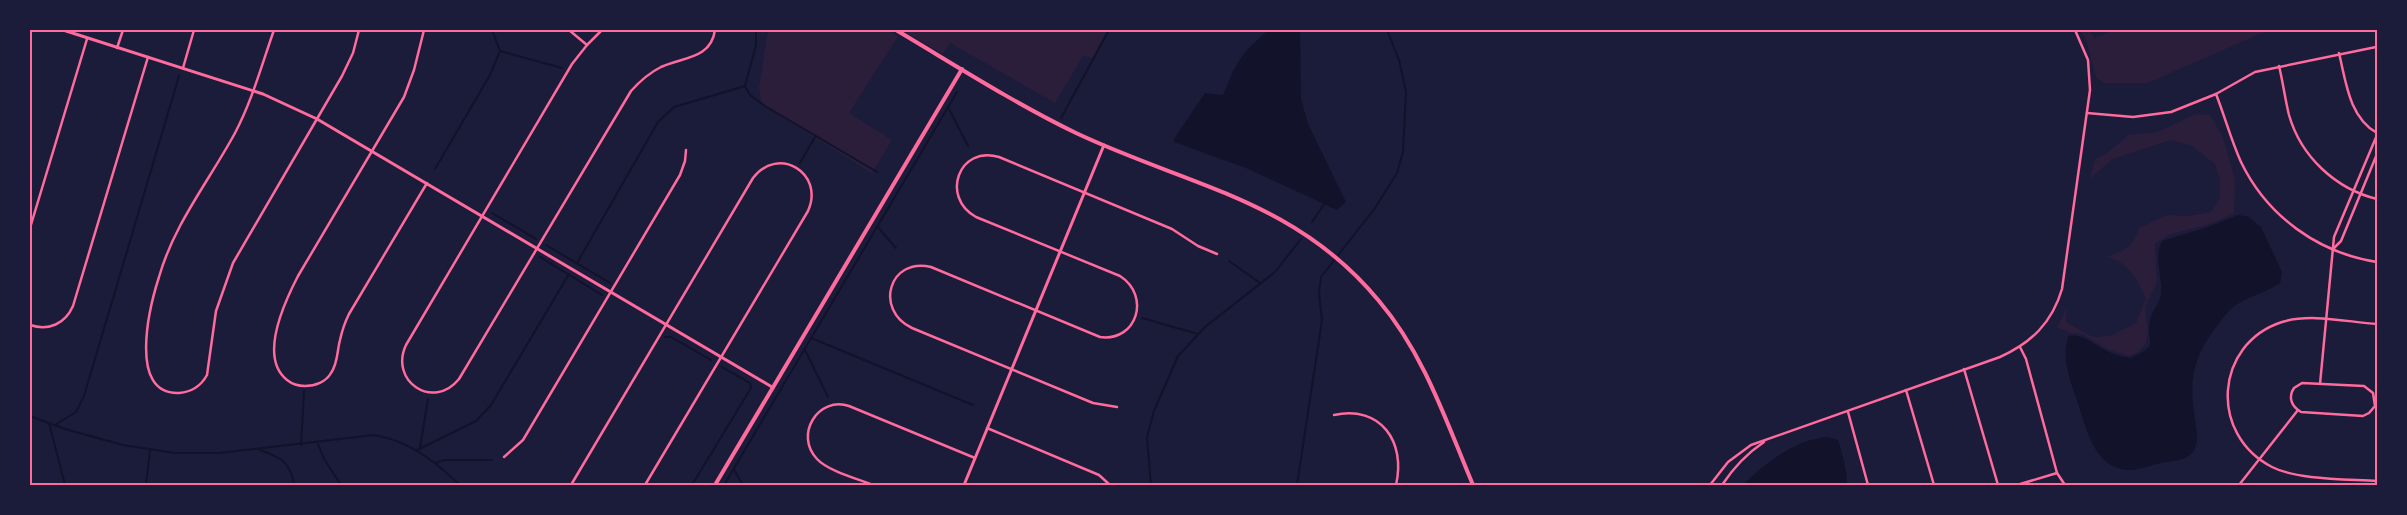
<svg xmlns="http://www.w3.org/2000/svg" width="2407" height="515" font-family="'PT Sans',sans-serif">
<style>
.green{fill:#2a1e3b}
.water{fill:#12122b}
.lines{fill:none;stroke-linecap:round;stroke-linejoin:round}
.stream{stroke:#12122b;stroke-width:2}
.minor{stroke:#ff6b9d;stroke-width:2.5}
.tertiary{stroke:#ff6b9d;stroke-width:3}
.secondary{stroke:#ff6b9d;stroke-width:4}
.neatline{fill:none;stroke:#ff6b9d;stroke-width:2}
</style>
<rect width="100%" height="100%" fill="#1b1b3a"/>
<g class="green">
<path d="M 768,30 L 888,30 L 898,36 L 849,113 L 892,140 L 872,173 L 762,105 L 759,88 Z"/>
<path d="M 901,30 L 1107,30 L 1093,58 L 1083,56 L 1055,103 L 950,43 L 943,54 Z"/>
<path d="M 2080,30 L 2089,30 L 2094,38 L 2113,30 L 2269,30 L 2148,83 L 2104,83 L 2096,77 L 2086,39 Z"/>
<path d="M 2196,114 L 2210,115 L 2223,137 L 2235,180 L 2234,214 L 2207,225 L 2171,234 L 2155,244 L 2157,282 L 2145,307 L 2148,331 L 2146,343 L 2138,352 L 2129,356 L 2109,350 L 2082,334 L 2070,333 L 2057,327 L 2067,307 L 2066,322 L 2093,337 L 2110,336 L 2136,323 L 2146,299 C 2138,280 2128,261 2106,257 C 2125,250 2133,248 2139,228 L 2167,215 L 2188,216 L 2211,212 L 2220,198 L 2220,180 L 2215,164 L 2192,146 L 2171,140 L 2112,159 L 2090,179 L 2095,159 L 2106,154 L 2129,135 L 2158,132 Z"/>
</g>
<g class="water">
<path d="M 1268,30 L 1300,30 L 1301,99 L 1308,124 L 1346,202 L 1337,210 L 1246,168 L 1174,142 L 1174,139 L 1205,93 L 1223,95 L 1234,69 L 1245,52 Z"/>
<path d="M 2238,215 L 2249,217 L 2261,227 L 2282,272 L 2280,283 C 2267,292 2253,295 2239,303 C 2229,309 2223,318 2216,327 C 2195,355 2189,377 2194,412 C 2195,424 2201,441 2193,452 C 2186,461 2171,461 2161,463 C 2152,465 2141,469 2132,470 C 2099,471 2089,439 2081,413 C 2074,388 2060,363 2068,337 C 2081,331 2095,346 2107,351 C 2114,355 2122,356 2130,358 C 2162,344 2145,344 2150,320 C 2152,311 2160,303 2161,294 C 2163,276 2153,258 2162,241 L 2208,227 Z"/>
<path d="M 1828,437 L 1838,440 C 1841,449 1849,477 1846,485 L 1743,485 C 1765,463 1796,439 1828,437 Z"/>
</g>
<g class="lines">
<g class="stream">
<path d="M 492,30 L 500,51 L 562,68"/>
<path d="M 756,30 L 756,45 L 745,86 L 750,95 L 765,106 L 877,172"/>
<path d="M 948,107 L 968,146"/>
<path d="M 1061,118 L 1109,30"/>
<path d="M 800,163 L 815,137"/>
<path d="M 435,169 L 490,75 L 500,51"/>
<path d="M 492,213 L 536,239"/>
<path d="M 1312,222 L 1325,203"/>
<path d="M 877,226 L 896,248"/>
<path d="M 546,245 L 610,283"/>
<path d="M 540,257 L 602,295"/>
<path d="M 1229,261 L 1260,283"/>
<path d="M 577,263 L 658,122 L 674,107 L 745,86"/>
<path d="M 1142,318 L 1198,334"/>
<path d="M 665,337 L 671,337 L 711,360"/>
<path d="M 811,338 L 973,405"/>
<path d="M 805,350 L 828,397"/>
<path d="M 30,416 L 65,429 L 123,445 L 175,453 L 219,453 L 374,435 C 410,441 434,461 460,485"/>
<path d="M 49,423 L 65,485"/>
<path d="M 55,425 L 76,412 L 84,396 L 179,76"/>
<path d="M 318,444 L 324,459 L 341,485"/>
<path d="M 301,445 L 304,391"/>
<path d="M 420,448 L 428,399"/>
<path d="M 260,450 C 280,457 291,462 294,485"/>
<path d="M 417,450 L 476,421 L 491,405 L 569,274"/>
<path d="M 435,463 L 445,460 L 492,460"/>
<path d="M 734,470 L 743,485"/>
<path d="M 146,485 L 150,450"/>
<path d="M 692,485 L 751,388 L 750,383 L 722,367"/>
<path d="M 724,485 L 957,92"/>
<path d="M 1151,485 L 1147,437 L 1154,411 L 1178,356 L 1205,327 L 1275,272 L 1301,239"/>
<path d="M 1297,485 L 1322,320 L 1319,293 L 1321,277 L 1375,208 L 1397,173 L 1403,152 L 1406,92 L 1399,60 L 1387,30"/>
</g>
<g class="minor">
<path d="M 274,30 C 262,64 252,101 235,133 C 209,181 174,224 159,277 C 150,305 127,395 179,393 C 191,392 201,386 207,375 L 216,311 L 233,263 L 342,76 L 353,53 L 359,30"/>
<path d="M 424,30 L 414,70 L 404,97 L 298,276 C 285,301 258,357 287,380 C 292,384 298,386 305,386 C 315,386 326,382 331,373 C 338,363 337,351 340,340 C 342,331 345,322 349,314 L 427,183"/>
<path d="M 569,30 L 587,45"/>
<path d="M 602,30 L 587,45 L 572,64 L 406,345 C 389,381 433,411 459,379 L 631,91 C 640,81 649,73 661,67 C 683,57 711,59 715,30"/>
<path d="M 117,48 L 123,30"/>
<path d="M 2339,53 C 2346,82 2349,117 2377,133"/>
<path d="M 2279,66 C 2283,82 2285,99 2289,115 C 2301,157 2336,189 2377,199"/>
<path d="M 183,68 L 194,30"/>
<path d="M 2216,94 C 2225,117 2231,140 2241,162 C 2267,216 2318,253 2377,262"/>
<path d="M 2087,113 L 2133,117 L 2171,112 L 2216,94 L 2255,72 L 2376,47"/>
<path d="M 30,228 L 87,39"/>
<path d="M 2334,248 L 2341,241 L 2377,154"/>
<path d="M 2377,324 C 2347,322 2311,313 2282,322 C 2214,344 2209,435 2272,467 C 2297,480 2348,479 2377,481"/>
<path d="M 30,325 C 49,331 65,324 73,306 L 148,57"/>
<path d="M 2020,347 L 2026,359 L 2057,473 L 2065,485"/>
<path d="M 1964,369 L 1998,485"/>
<path d="M 2302,383 L 2364,386 L 2373,393 L 2375,406 L 2369,413 L 2363,416 L 2301,412 C 2291,406 2288,397 2294,388 Z"/>
<path d="M 2320,384 L 2334,237 L 2377,135"/>
<path d="M 1906,390 L 1934,485"/>
<path d="M 1117,407 L 1093,403 L 912,328 C 874,310 889,257 931,267 L 1100,337 C 1137,342 1151,296 1120,276 L 976,217 C 940,197 959,145 999,157 L 1172,229 L 1198,246 L 1217,254"/>
<path d="M 1848,412 L 1868,485"/>
<path d="M 1334,415 C 1381,405 1406,442 1396,485"/>
<path d="M 987,428 L 1099,475 L 1110,485"/>
<path d="M 504,457 L 523,440 L 680,175 L 685,161 L 686,150"/>
<path d="M 571,485 L 753,178 C 778,145 825,173 808,211 L 645,485"/>
<path d="M 873,485 C 858,479 828,471 817,459 C 794,435 818,396 849,406 L 975,458"/>
<path d="M 1710,485 L 1728,462 L 1751,445 L 2000,357 C 2031,343 2052,323 2062,289 L 2090,90 L 2088,60 L 2075,30"/>
<path d="M 1722,485 C 1734,467 1746,454 1764,442"/>
<path d="M 2017,485 L 2057,473"/>
<path d="M 2239,485 L 2298,410"/>
</g>
<g class="tertiary">
<path d="M 63,30 L 263,94 L 317,119 L 772,387"/>
<path d="M 964,485 L 1104,145"/>
</g>
<g class="secondary">
<path d="M 896,30 C 955,65 1014,103 1076,133 C 1188,186 1295,199 1379,301 C 1424,354 1446,421 1473,485"/>
<path d="M 715,485 L 962,69"/>
</g>
</g>
<rect width="2407" height="515" fill="none" stroke="#1b1b3a" stroke-width="62"/>
<rect x="31" y="31" width="2345" height="453" class="neatline"/>
</svg>
